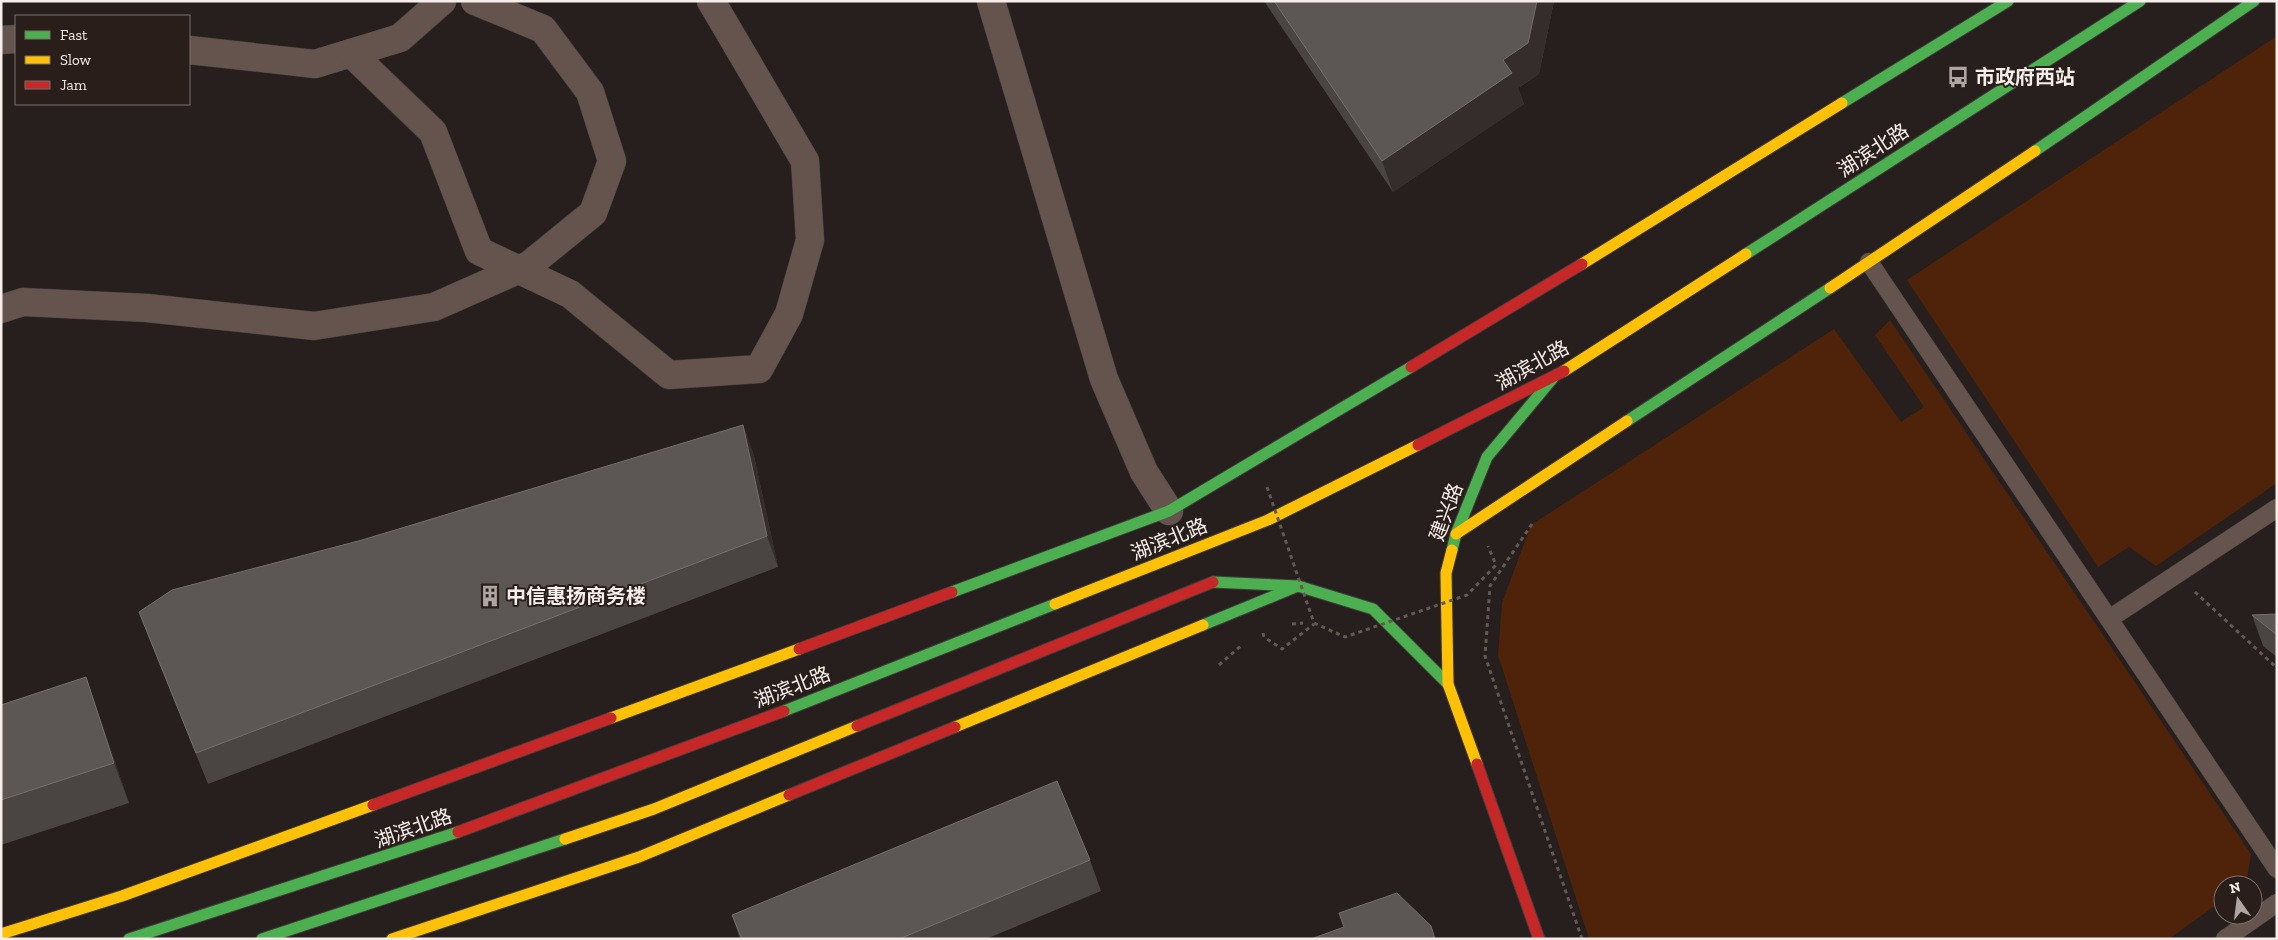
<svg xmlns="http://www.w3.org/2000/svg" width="2278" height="940" font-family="'Zilla Slab','Noto Sans SC',serif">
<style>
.green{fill:#4f2309}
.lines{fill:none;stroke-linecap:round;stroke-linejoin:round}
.lane-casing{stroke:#423d3c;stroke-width:19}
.street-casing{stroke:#423d3c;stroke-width:29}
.fast-casing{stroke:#423d3c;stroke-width:13}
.slow-casing{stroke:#423d3c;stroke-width:13}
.jam-casing{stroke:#423d3c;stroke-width:13}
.path{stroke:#635954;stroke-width:3;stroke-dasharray:4 4;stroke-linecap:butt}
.lane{stroke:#64544d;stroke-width:18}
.street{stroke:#64544d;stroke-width:28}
.fast{stroke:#4caf50;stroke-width:11}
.slow{stroke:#ffc107;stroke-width:11}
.jam{stroke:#c62828;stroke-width:11}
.path-bridge{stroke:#635954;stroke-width:3;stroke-dasharray:4 4;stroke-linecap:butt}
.wall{fill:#4a4443}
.shaded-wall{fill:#342d2c}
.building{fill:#5c5655;stroke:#746e6c}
.labels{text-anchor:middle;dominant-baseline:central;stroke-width:4;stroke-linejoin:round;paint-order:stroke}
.poi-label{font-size:20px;font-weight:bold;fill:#f6eeeb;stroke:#291e1a;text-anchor:start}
.street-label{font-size:20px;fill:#f6eeeb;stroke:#291e1a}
</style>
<rect width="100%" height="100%" fill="#261f1e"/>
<g class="green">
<path d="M 2277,36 L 2277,483 L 2156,566 L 2129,547 L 2098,567 L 1907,280 Z"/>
<path d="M 1890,320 L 2251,854 L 2246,884 L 2223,885 L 2223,900 L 2169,939 L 1589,939 L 1498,655 L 1502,603 L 1531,525 L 1834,329 L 1901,422 L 1924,407 L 1875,335 Z"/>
</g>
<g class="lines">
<g class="lane-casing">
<g id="lane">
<path d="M 1869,262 L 2277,869"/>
<path d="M 2109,619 L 2277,508"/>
<path d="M 2225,939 L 2277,903"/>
</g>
</g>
<g class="street-casing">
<g id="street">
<path d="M 991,1 L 1104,379 L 1144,472 L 1169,511"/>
<path d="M 1,40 L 16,39"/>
<path d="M 189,50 L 315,64 L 400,38 L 442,1"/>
<path d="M 351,53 L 433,132 L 479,251 L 570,294 L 669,375 L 759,369 L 789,314 L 810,240 L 805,161 L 711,1"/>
<path d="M 1,309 L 23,302 L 147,308 L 314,326 L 434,307 L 529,265 L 593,213 L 612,161 L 590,92 L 543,29 L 475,1"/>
</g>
</g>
<g class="fast-casing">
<g id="fast">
<path d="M 1842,103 L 2008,1"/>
<path d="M 2035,151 L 2254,1"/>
<path d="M 1746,254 L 2140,1"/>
<path d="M 1627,421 L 1830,288"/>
<path d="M 1452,550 L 1456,534 L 1487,457 L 1553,378"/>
<path d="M 1213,582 L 1298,586 L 1373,609 L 1448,684"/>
<path d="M 952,592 L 1169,511 L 1411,367"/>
<path d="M 1203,625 L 1298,586"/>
<path d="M 784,711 L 1055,604"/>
<path d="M 129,939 L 458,832"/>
<path d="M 262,939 L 565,839"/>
</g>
</g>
<g class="slow-casing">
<g id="slow">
<path d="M 1582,264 L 1842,103"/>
<path d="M 1830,288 L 2035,151"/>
<path d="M 1564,371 L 1746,254"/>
<path d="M 1456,534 L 1627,421"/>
<path d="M 1452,550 L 1446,573 L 1448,684 L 1477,764"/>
<path d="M 1055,604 L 1268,520 L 1418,445"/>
<path d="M 611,718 L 799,649"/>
<path d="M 955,727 L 1203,625"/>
<path d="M 565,839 L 654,809 L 857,726"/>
<path d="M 1,934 L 122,896 L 373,805"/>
<path d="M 392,939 L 639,857 L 789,795"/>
</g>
</g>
<g class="jam-casing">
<g id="jam">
<path d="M 1411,367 L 1582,264"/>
<path d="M 1418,445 L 1564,371"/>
<path d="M 799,649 L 952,592"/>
<path d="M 857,726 L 1213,582"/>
<path d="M 1477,764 L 1539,939"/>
<path d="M 789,795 L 955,727"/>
<path d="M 373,805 L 611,718"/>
<path d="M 458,832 L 784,711"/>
</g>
</g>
<g class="path">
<path d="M 1532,524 L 1490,586 L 1485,656 L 1582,939"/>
<path d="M 2195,592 L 2277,668"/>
<path d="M 1292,624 L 1303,623"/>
<path d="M 1263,633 L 1264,637 L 1282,649 L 1314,624"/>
<path d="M 1219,665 L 1243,644"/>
</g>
<use href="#lane" class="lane"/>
<use href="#street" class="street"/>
<use href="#fast" class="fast"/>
<use href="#slow" class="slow"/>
<use href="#jam" class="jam"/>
<path class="path-bridge" d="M 1267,487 L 1314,623 L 1345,637 L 1467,595 L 1496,565 L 1488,546"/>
</g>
<g class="wall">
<path d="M 1264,1 L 1554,1 L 1539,74 L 1518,88 L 1524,104 L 1393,192 Z"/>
<path d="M 743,425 L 754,456 L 778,567 L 208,784 L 151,643 L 139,612 L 362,540 Z"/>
<path d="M 2277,614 L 2277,657 L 2263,646 L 2252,615 Z"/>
<path d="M 86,677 L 100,718 L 129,803 L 1,845 L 1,705 Z"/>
<path d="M 1090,860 L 1101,891 L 986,939 L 740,939 L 732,915 Z"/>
</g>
<g class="shaded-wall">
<path d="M 1537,1 L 1554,1 L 1539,74 L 1518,88 L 1524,104 L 1393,192 L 1382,161 L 1503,60 Z"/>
<path d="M 743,425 L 754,456 L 778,567 L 767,536 Z"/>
<path d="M 86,677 L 100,718 L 129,803 L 114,763 Z"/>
</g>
<g class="building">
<path d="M 1274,1 L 1537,1 L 1528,43 L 1503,60 L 1512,73 L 1382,161 Z"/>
<path d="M 743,425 L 767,536 L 196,753 L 139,612 L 172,590 L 362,540 Z"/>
<path d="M 2277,614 L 2277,635 L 2252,615 Z"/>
<path d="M 86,677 L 114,763 L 1,800 L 1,705 Z"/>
<path d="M 1057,781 L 1090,860 L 899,939 L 742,939 L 732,915 Z"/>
<path d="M 1397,893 L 1431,926 L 1435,939 L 1311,939 L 1344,927 L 1339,913 Z"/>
</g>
<defs>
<g id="bus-bare" transform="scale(1.725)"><path d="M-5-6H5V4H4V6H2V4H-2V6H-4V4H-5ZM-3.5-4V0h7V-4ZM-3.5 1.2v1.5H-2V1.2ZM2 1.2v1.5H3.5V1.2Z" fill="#ada6a3" stroke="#291e1a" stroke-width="2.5" paint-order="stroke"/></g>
<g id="building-bare" transform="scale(1.725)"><path d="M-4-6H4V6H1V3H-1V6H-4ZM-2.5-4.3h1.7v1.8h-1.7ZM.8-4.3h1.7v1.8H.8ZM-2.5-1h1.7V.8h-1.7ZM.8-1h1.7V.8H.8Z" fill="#ada6a3" stroke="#291e1a" stroke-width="2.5" paint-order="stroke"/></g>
</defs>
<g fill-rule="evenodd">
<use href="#bus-bare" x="1958" y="77"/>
<use href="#building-bare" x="490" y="596"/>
</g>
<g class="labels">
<g class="poi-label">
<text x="1975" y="77">市政府西站</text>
<text x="506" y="596">中信惠扬商务楼</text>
</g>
<g class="street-label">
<text transform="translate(1873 150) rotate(-33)">湖滨北路</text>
<text transform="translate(1532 365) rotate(-29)">湖滨北路</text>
<text transform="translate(1446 512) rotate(-70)">建兴路</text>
<text transform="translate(1169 539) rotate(-22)">湖滨北路</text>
<text transform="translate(792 687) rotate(-21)">湖滨北路</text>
<text transform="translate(413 828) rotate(-19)">湖滨北路</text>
</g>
</g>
<rect width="2278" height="940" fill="none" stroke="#f6eeeb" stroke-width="5"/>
<rect x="15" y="15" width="175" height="90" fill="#291e1a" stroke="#7b716e"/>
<rect x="25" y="31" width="25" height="8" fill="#4caf50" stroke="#7b716e"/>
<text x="60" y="40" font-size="15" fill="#f6eeeb">Fast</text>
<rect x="25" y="56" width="25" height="8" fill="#ffc107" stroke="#7b716e"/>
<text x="60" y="65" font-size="15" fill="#f6eeeb">Slow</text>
<rect x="25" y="81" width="25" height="8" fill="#c62828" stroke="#7b716e"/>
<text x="60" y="90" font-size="15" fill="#f6eeeb">Jam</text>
<g transform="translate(2238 900) rotate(346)"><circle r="24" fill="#291e1a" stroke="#7b716e"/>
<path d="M0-4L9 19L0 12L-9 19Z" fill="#ada6a3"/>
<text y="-8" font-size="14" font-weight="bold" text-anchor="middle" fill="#f6eeeb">N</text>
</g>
</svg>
